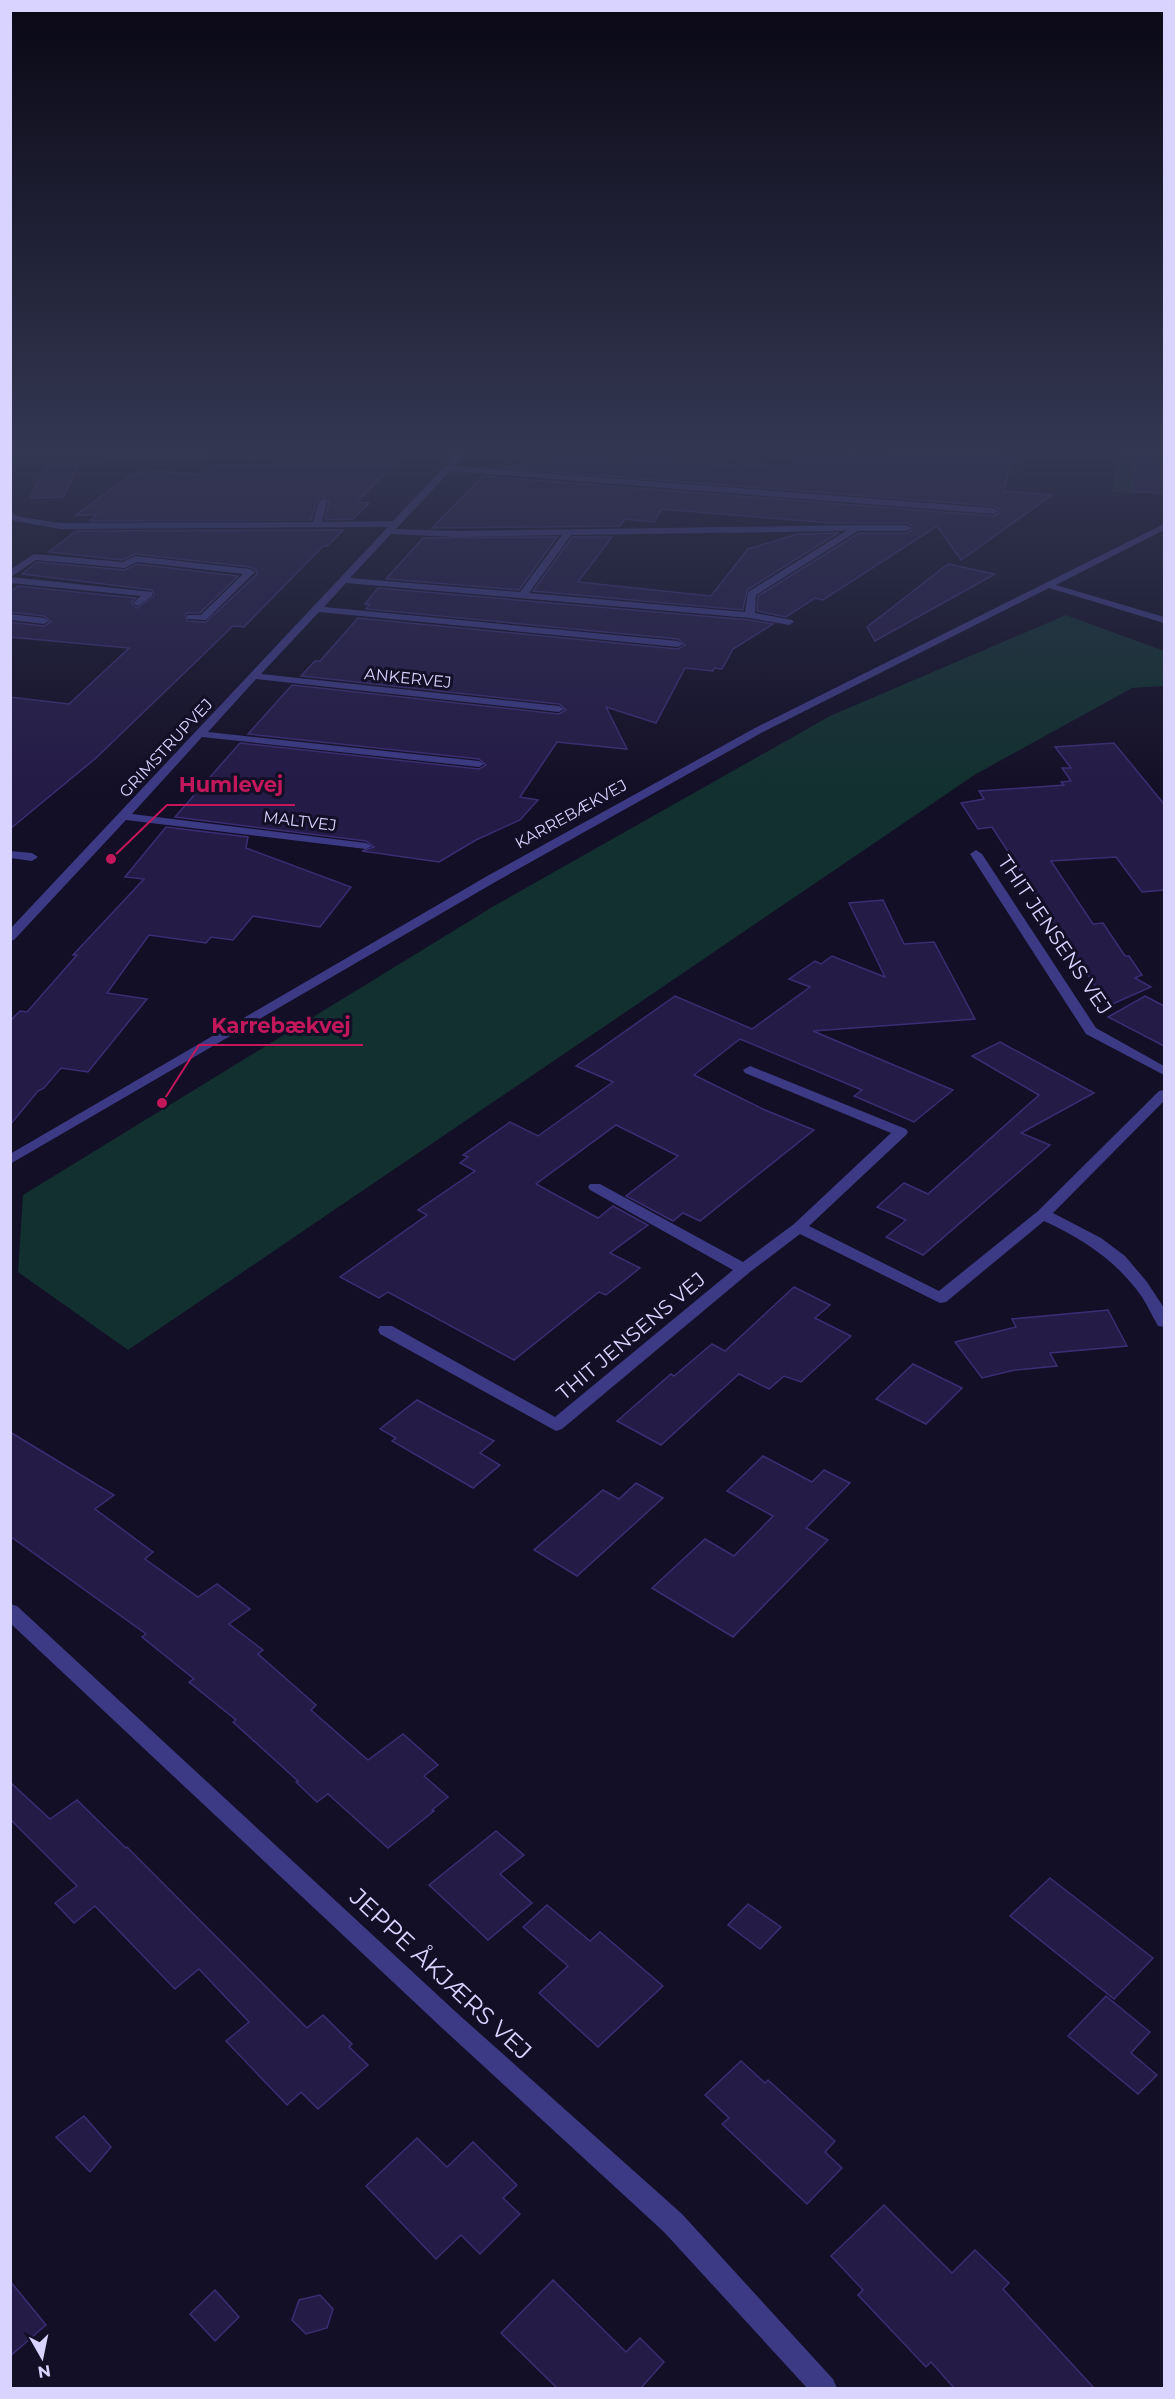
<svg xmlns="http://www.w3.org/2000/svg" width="1175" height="2399" font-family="Montserrat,sans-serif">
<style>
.green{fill:#12302f}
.building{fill:#241b47;stroke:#3b2d73;stroke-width:1.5}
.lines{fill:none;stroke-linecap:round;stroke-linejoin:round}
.minor{fill:#3d3a85;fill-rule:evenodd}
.labels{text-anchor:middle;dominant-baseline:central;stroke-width:6;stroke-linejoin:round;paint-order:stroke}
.far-street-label{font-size:16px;fill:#d9d4ff;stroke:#130f26}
.street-label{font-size:20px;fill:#d9d4ff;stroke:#130f26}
.near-street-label{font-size:24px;fill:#d9d4ff;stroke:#130f26}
.leader{fill:none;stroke:#c2185b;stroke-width:2}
.callout-dot{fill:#c2185b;stroke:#130f26;stroke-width:2}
.callout-label{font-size:21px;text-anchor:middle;font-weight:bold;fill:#c2185b;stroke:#130f26;stroke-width:6;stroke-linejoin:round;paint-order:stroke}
</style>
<rect width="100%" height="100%" fill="#130f26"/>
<g class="green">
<path d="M 11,453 L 209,453 L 203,459 L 11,466 Z"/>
<path d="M 1117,453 L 1164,453 L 1164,492 L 1158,494 L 1112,492 Z"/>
<path d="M 1066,615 L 1164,651 L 1164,686 L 1132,688 L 976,774 L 128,1350 L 18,1272 L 23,1195 L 494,906 L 830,716 Z"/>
</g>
<g class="building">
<path d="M 891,453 L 992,453 L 991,456 L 1013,457 L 1003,491 L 1052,495 L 961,560 L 937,526 L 823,600 L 815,598 L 786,617 L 757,611 L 758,596 L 859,533 L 907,533 L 912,530 L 912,526 L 907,523 L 831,523 L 662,509 L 654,522 L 625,519 L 620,526 L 432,528 L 483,476 L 994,516 L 999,513 L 999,509 L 994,506 L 503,468 L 576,457 L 634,463 L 637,458 L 738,466 L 739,463 L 791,467 L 795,458 L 845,460 L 848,456 L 888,459 Z"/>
<path d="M 1136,459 L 1164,461 L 1164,493 L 1133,491 Z"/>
<path d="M 47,464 L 79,464 L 63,497 L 30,498 Z"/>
<path d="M 394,464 L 357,502 L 369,503 L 353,519 L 325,520 L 329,502 L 323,496 L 317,500 L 311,520 L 90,521 L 97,515 L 76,515 L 130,475 L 134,476 L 142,470 L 202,475 L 214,465 Z"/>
<path d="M 343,530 L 327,546 L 323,546 L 244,627 L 233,626 L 96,758 L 10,829 L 10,697 L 69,704 L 129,648 L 10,637 L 10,622 L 44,626 L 51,622 L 44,616 L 10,612 L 10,592 L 18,586 L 136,598 L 131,603 L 137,608 L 154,596 L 152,590 L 22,574 L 37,562 L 125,570 L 137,564 L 238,576 L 200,613 L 187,613 L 185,615 L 187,621 L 206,622 L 257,574 L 256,570 L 250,567 L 135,554 L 123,560 L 49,552 L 76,531 Z"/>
<path d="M 838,533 L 747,590 L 743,610 L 533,591 L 572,537 L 612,537 L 578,582 L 711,596 L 748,549 L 798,534 Z"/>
<path d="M 557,537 L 519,590 L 386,579 L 423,538 Z"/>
<path d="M 948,564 L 995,574 L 875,641 L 867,627 Z"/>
<path d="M 378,588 L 750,620 L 773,624 L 733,649 L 722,669 L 714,668 L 713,671 L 685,668 L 656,723 L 606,707 L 627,749 L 557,742 L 520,797 L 538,800 L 520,820 L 476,840 L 439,862 L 362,851 L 374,847 L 366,841 L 175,817 L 240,743 L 479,769 L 486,765 L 479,759 L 248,734 L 292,685 L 559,714 L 566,710 L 559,704 L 301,676 L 315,661 L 320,661 L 358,618 L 678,649 L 685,645 L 678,639 L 366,609 L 370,604 L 365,604 Z"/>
<path d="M 1114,743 L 1164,804 L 1164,890 L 1142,892 L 1116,857 L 1051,861 L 1093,924 L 1103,923 L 1125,956 L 1129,956 L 1142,975 L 1135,978 L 1151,987 L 1108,1006 L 992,827 L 978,829 L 961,803 L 984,799 L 979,791 L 1064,785 L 1061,782 L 1071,781 L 1062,768 L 1071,768 L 1055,747 Z"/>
<path d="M 166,827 L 248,837 L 246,848 L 351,887 L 320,927 L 253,916 L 233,940 L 211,937 L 206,943 L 149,935 L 107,993 L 147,999 L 88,1072 L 61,1068 L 44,1088 L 38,1091 L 10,1125 L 10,1021 L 20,1011 L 27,1012 L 77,955 L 73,955 L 144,879 L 125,877 Z"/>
<path d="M 883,900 L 904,944 L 934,942 L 975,1019 L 813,1031 L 953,1090 L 914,1122 L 854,1096 L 862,1090 L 740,1039 L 694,1075 L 765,1110 L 814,1130 L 700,1221 L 683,1213 L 673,1221 L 626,1196 L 678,1156 L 616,1125 L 536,1184 L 598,1218 L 613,1206 L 648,1225 L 610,1253 L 640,1268 L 606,1295 L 599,1292 L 514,1360 L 388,1292 L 379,1298 L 340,1277 L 427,1215 L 418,1210 L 475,1171 L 460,1163 L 468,1157 L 463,1155 L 510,1122 L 538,1136 L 613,1082 L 576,1066 L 675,996 L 752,1029 L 810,987 L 789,979 L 815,961 L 821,964 L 832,956 L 885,977 L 849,903 Z"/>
<path d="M 1145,996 L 1164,1006 L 1164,1046 L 1108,1017 Z"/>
<path d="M 1000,1042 L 1094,1093 L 1021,1133 L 1050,1145 L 923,1255 L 886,1237 L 906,1220 L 877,1207 L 904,1183 L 928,1194 L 1039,1095 L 972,1056 Z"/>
<path d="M 794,1287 L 830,1305 L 815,1318 L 851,1336 L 801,1382 L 784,1376 L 769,1389 L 739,1374 L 661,1445 L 617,1421 L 671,1374 L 674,1376 L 712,1344 L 725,1351 Z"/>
<path d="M 1108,1310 L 1127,1346 L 1050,1353 L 1057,1366 L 1015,1370 L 982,1378 L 955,1342 L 1016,1327 L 1012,1319 Z"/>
<path d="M 913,1364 L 962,1388 L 926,1424 L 876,1399 Z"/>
<path d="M 417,1400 L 494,1441 L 480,1453 L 500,1465 L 473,1488 L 392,1441 L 396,1438 L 380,1429 Z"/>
<path d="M 10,1432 L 114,1495 L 95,1509 L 153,1552 L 145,1559 L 198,1597 L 217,1584 L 250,1609 L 229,1624 L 263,1650 L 258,1654 L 316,1705 L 311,1710 L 368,1760 L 403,1734 L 438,1765 L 424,1776 L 448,1797 L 432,1810 L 434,1811 L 388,1848 L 328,1794 L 317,1802 L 296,1782 L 298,1781 L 233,1722 L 236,1720 L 189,1682 L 194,1679 L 142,1637 L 146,1634 L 10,1536 Z"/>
<path d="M 763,1456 L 812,1482 L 824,1470 L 850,1483 L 806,1528 L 828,1540 L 733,1637 L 652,1588 L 705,1539 L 734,1556 L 773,1516 L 727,1491 Z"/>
<path d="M 636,1483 L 663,1498 L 577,1576 L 534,1550 L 603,1490 L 619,1499 Z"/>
<path d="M 10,1782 L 50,1819 L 77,1800 L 126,1848 L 127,1847 L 307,2028 L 323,2015 L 352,2044 L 349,2047 L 368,2065 L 318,2109 L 301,2092 L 287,2105 L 226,2041 L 249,2022 L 199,1969 L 175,1989 L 95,1906 L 74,1923 L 55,1903 L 77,1886 L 10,1819 Z"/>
<path d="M 496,1831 L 524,1855 L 500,1874 L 532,1903 L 488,1940 L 429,1885 Z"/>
<path d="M 1050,1878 L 1153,1958 L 1114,1999 L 1010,1916 Z"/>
<path d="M 748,1904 L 781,1927 L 760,1949 L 728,1925 Z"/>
<path d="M 547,1905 L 590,1941 L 600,1932 L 663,1986 L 598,2047 L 539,1993 L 568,1966 L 523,1927 Z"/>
<path d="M 1106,1996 L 1150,2032 L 1131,2053 L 1157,2075 L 1138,2094 L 1068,2036 Z"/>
<path d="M 741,2061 L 765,2083 L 768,2080 L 835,2141 L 825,2152 L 842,2168 L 807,2204 L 722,2124 L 729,2118 L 705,2095 Z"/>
<path d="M 84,2116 L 111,2147 L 90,2172 L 56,2137 Z"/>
<path d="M 417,2138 L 447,2167 L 473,2142 L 517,2185 L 503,2198 L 520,2214 L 480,2254 L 461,2235 L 436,2259 L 366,2186 Z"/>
<path d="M 884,2205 L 952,2273 L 975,2250 L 1009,2283 L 1003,2289 L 1094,2388 L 954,2388 L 931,2362 L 926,2367 L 858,2295 L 863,2290 L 831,2256 Z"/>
<path d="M 553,2280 L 626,2352 L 640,2338 L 664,2362 L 641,2388 L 557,2388 L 501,2333 Z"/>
<path d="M 10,2281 L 46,2325 L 10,2356 Z"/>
<path d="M 215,2290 L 239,2317 L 215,2341 L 190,2314 Z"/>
<path d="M 320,2295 L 333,2309 L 327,2328 L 306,2334 L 292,2320 L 299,2300 Z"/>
</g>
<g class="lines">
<g class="minor">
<path d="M 457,453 L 466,453 L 454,466 L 994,508 L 998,511 L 994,514 L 450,471 L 396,529 L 457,531 L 856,525 L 907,525 L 911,528 L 907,531 L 858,531 L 756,595 L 755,613 L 792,620 L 794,622 L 789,625 L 750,618 L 346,583 L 324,607 L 678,641 L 683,644 L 678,647 L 319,612 L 261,674 L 559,706 L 564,709 L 559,712 L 256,679 L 208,732 L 479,761 L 484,764 L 479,767 L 202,737 L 132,814 L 366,843 L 372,846 L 366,849 L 126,820 L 14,940 L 10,941 L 10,929 L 388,527 L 61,529 L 15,521 L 10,518 L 10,512 L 20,517 L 61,523 L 313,522 L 319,501 L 323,498 L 327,501 L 322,522 L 393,521 ZM 846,531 L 748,592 L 745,612 L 529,593 L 571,535 ZM 391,534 L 457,537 L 562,535 L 520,592 L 350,578 Z"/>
<path d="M 1164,524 L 1164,530 L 1056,585 L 1164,617 L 1164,623 L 1049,588 L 763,732 L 497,881 L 10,1164 L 10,1154 L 489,875 L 755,728 Z"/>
<path d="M 34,554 L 123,562 L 135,556 L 250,569 L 255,572 L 206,620 L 187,619 L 187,615 L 201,615 L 243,574 L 137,562 L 125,568 L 36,560 L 11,577 L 152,592 L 152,596 L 138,606 L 133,603 L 141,596 L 10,583 L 10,570 Z"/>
<path d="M 10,614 L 44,618 L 49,621 L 44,624 L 10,620 Z"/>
<path d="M 976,850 L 982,854 L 1096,1028 L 1164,1066 L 1164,1075 L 1086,1034 L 970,854 Z"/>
<path d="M 10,851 L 32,853 L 38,857 L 32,861 L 10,858 Z"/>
<path d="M 750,1066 L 906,1129 L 908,1132 L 906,1135 L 809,1226 L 939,1291 L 1038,1211 L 1159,1091 L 1164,1090 L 1164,1101 L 1053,1213 L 1101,1238 L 1125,1256 L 1147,1282 L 1164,1308 L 1164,1327 L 1158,1326 C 1152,1316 1148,1306 1142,1297 C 1116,1260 1084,1240 1044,1221 L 946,1302 L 940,1303 L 800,1234 L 750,1272 L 562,1429 L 556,1431 L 380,1334 L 378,1330 L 380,1326 L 392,1326 L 555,1417 L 733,1270 L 590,1190 L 588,1187 L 590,1184 L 600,1184 L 743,1262 L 794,1224 L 891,1133 L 745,1073 L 743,1070 Z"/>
<path d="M 10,1604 L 17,1606 L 457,2013 L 682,2214 L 833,2379 L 837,2388 L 807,2388 L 664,2232 L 441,2027 L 10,1623 Z"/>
</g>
</g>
<linearGradient id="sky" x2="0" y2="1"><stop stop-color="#0a0815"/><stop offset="0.57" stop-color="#333752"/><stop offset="1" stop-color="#333752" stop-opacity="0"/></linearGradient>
<rect width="1175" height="789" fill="url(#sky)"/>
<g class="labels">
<g class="far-street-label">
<text transform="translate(408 678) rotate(6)">ANKERVEJ</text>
<text transform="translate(166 748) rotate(-47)">GRIMSTRUPVEJ</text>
<text transform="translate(571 814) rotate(-29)">KARREBÆKVEJ</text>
<text transform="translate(300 821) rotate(7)">MALTVEJ</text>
</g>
<g class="street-label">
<text transform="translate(1055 935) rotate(56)">THIT JENSENS VEJ</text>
<text transform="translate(631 1336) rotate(-40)">THIT JENSENS VEJ</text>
</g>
<g class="near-street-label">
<text transform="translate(441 1974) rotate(43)">JEPPE ÅKJÆRS VEJ</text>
</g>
</g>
<path class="leader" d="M111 859L167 805H295M162 1103L199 1045H363"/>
<g class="callout-dot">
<circle cx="111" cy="859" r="6"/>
<circle cx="162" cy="1103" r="6"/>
</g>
<g class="callout-label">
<text x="231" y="792">Humlevej</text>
<text x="281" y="1033">Karrebækvej</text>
</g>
<rect width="1175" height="2399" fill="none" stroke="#d9d4ff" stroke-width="24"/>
<g transform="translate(42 2357) rotate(171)" stroke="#130f26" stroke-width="4.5" paint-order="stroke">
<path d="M0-4.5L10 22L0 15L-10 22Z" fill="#d9d4ff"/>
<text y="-9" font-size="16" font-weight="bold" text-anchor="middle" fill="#d9d4ff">N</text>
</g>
</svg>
